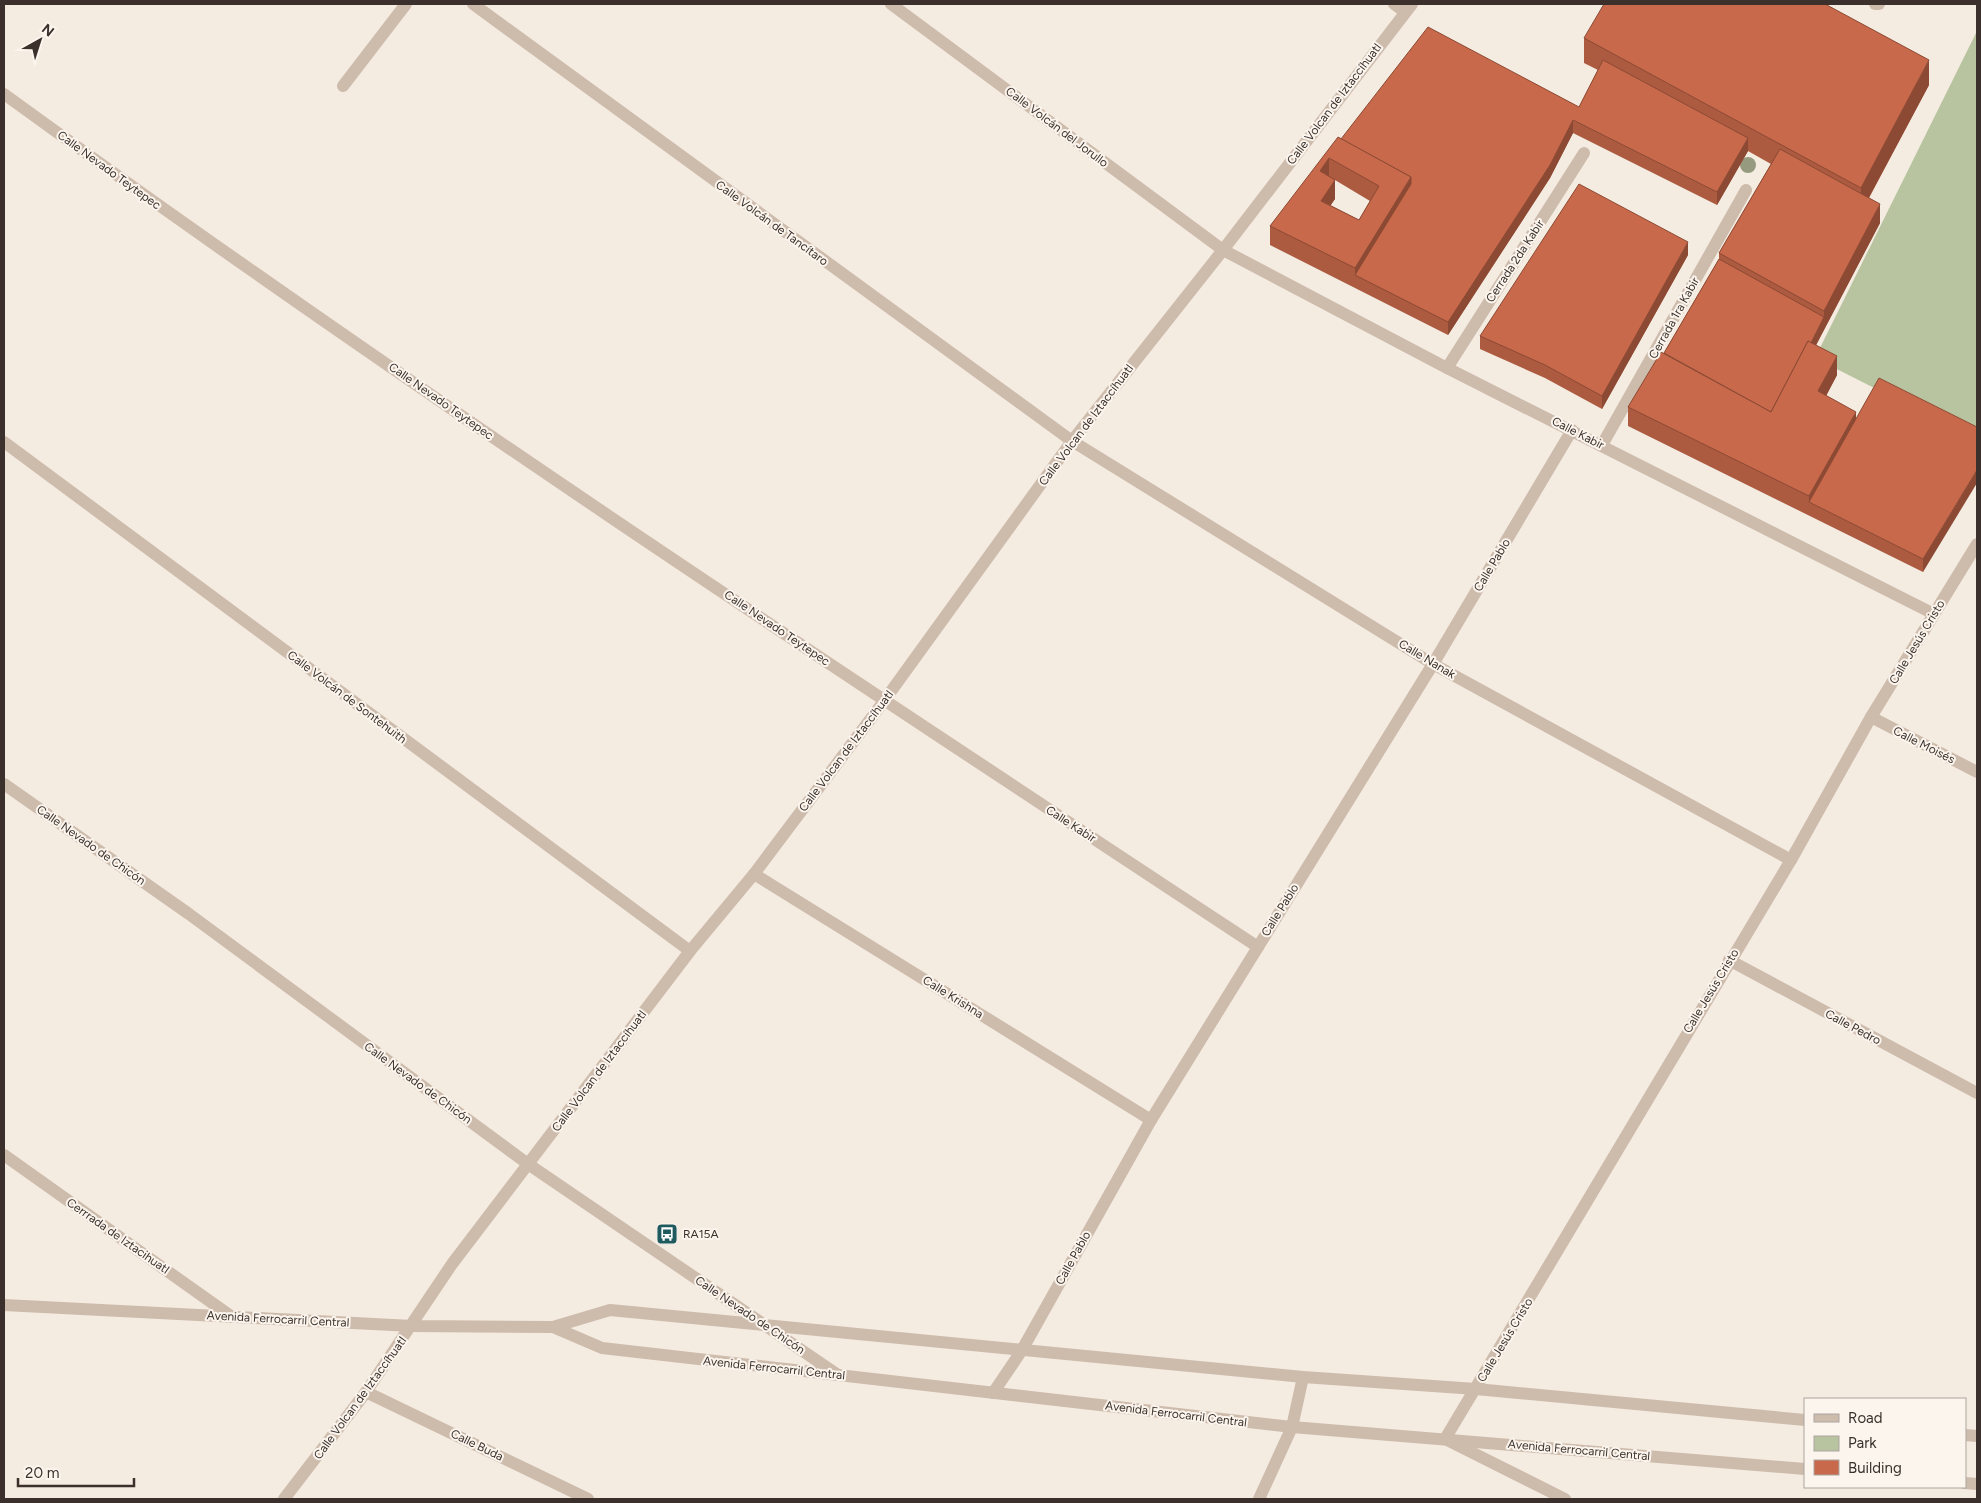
<svg xmlns="http://www.w3.org/2000/svg" width="1981" height="1503" font-family="Figtree,sans-serif">
<style>
.green{fill:#b8c4a0}
.lines{fill:none;stroke-linecap:round;stroke-linejoin:round}
.service{stroke:#cdbbac;stroke-width:12}
.minor{stroke:#cdbbac;stroke-width:12}
.tertiary{stroke:#cdbbac;stroke-width:12}
.tree{fill:#969b7f}
.wall{fill:#ac5a40;fill-rule:evenodd}
.shaded-wall{fill:#8c4a34}
.building{fill:#c8694b;stroke:#8c4a34;fill-rule:evenodd}
.labels{text-anchor:middle;dominant-baseline:central;stroke-width:4;stroke-linejoin:round;paint-order:stroke}
.street-label{font-size:12px;fill:#3b302b;stroke:#fbf5ee}
.poi-label{font-size:12px;fill:#3b302b;stroke:#fbf5ee;text-anchor:start}
</style>
<rect width="100%" height="100%" fill="#f4ebe1"/>
<path class="green" d="M 1977,31 L 1977,440 L 1815,358 Z"/>
<g class="lines">
<path class="service" d="M 1875,4 L 1879,4"/>
<g class="minor">
<path d="M 473,4 L 1072,441 L 1433,664 L 1791,860"/>
<path d="M 891,4 L 1223,250 L 1447,368 L 1934,614"/>
<path d="M 1394,4 L 1405,12"/>
<path d="M 343,86 L 406,4"/>
<path d="M 4,94 C 413,391 836,669 1258,947"/>
<path d="M 1447,368 L 1584,153"/>
<path d="M 4,442 L 690,951"/>
<path d="M 1602,445 L 1746,190"/>
<path d="M 1871,717 L 1977,772"/>
<path d="M 4,784 L 189,914 L 528,1164 L 838,1375"/>
<path d="M 754,874 L 1151,1120"/>
<path d="M 1729,960 L 1977,1093"/>
<path d="M 4,1155 L 232,1317"/>
<path d="M 366,1392 L 588,1499"/>
<path d="M 993,1393 L 1022,1350 L 1151,1120 L 1433,664 L 1572,430"/>
<path d="M 284,1499 L 366,1392 L 452,1264 L 690,951 L 754,874 L 884,701 L 1072,441 L 1223,250 L 1412,4"/>
<path d="M 1259,1499 L 1292,1427 L 1303,1377"/>
<path d="M 1565,1499 L 1445,1439 L 1791,860 L 1871,717 L 1977,544"/>
</g>
<g class="tertiary">
<path d="M 4,1305 L 412,1326 L 553,1327 L 610,1310 L 1303,1377 L 1476,1389 L 1805,1420"/>
<path d="M 553,1327 L 602,1348 L 1292,1427 L 1805,1469"/>
<path d="M 1965,1435 L 1977,1436"/>
<path d="M 1965,1483 L 1977,1484"/>
</g>
</g>
<circle class="tree" cx="1748" cy="165" r="8"/>
<g class="wall">
<path d="M 1584,38 L 1929,85 L 1869,198 L 1880,223 L 1816,345 L 1837,375 L 1826,396 L 1856,419 L 1977,427 L 1923,572 L 1628,426 L 1628,407 L 1664,353 L 1719,259 L 1719,253 L 1771,164 L 1748,151 L 1717,205 L 1573,133 L 1550,178 L 1448,335 L 1270,245 L 1270,226 L 1341,139 L 1579,107 L 1598,70 L 1584,63 ZM 1335,180 L 1370,201 L 1359,220 L 1330,205 L 1335,199 Z"/>
<path d="M 1688,255 L 1602,409 L 1545,378 L 1480,349 L 1480,336 Z"/>
</g>
<g class="shaded-wall">
<path d="M 1929,60 L 1929,85 L 1861,212 L 1861,188 Z"/>
<path d="M 1573,120 L 1573,133 L 1550,178 L 1448,335 L 1448,322 Z"/>
<path d="M 1748,138 L 1748,151 L 1717,205 L 1717,192 Z"/>
<path d="M 1329,158 L 1329,177 L 1320,171 Z"/>
<path d="M 1411,177 L 1411,197 L 1355,275 L 1355,268 Z"/>
<path d="M 1335,180 L 1335,199 L 1321,220 L 1321,201 Z"/>
<path d="M 1880,204 L 1880,223 L 1824,330 L 1824,311 Z"/>
<path d="M 1688,242 L 1688,255 L 1602,409 L 1602,396 Z"/>
<path d="M 1824,317 L 1824,330 L 1771,431 L 1771,418 Z"/>
<path d="M 1837,356 L 1837,375 L 1818,411 L 1818,391 Z"/>
<path d="M 1856,412 L 1856,431 L 1809,502 L 1809,496 Z"/>
<path d="M 1977,470 L 1977,483 L 1923,572 L 1923,559 Z"/>
</g>
<g class="building">
<path d="M 1604,4 L 1825,4 L 1929,60 L 1861,188 L 1584,38 Z"/>
<path d="M 1428,27 L 1579,107 L 1603,60 L 1748,138 L 1717,192 L 1573,120 L 1550,165 L 1448,322 L 1355,275 L 1411,184 L 1411,177 L 1341,139 Z"/>
<path d="M 1338,137 L 1411,177 L 1355,268 L 1270,226 ZM 1329,158 L 1379,186 L 1359,220 L 1321,201 L 1335,180 L 1320,171 Z"/>
<path d="M 1780,149 L 1880,204 L 1824,311 L 1719,253 Z"/>
<path d="M 1579,184 L 1688,242 L 1602,396 L 1545,365 L 1480,336 Z"/>
<path d="M 1719,259 L 1824,317 L 1811,343 L 1808,341 L 1771,412 L 1664,353 Z"/>
<path d="M 1808,341 L 1837,356 L 1818,391 L 1856,412 L 1809,496 L 1628,407 L 1661,352 L 1771,412 Z"/>
<path d="M 1879,378 L 1977,427 L 1977,470 L 1923,559 L 1809,502 Z"/>
</g>
<defs>
<g id="bus-square" transform="scale(1.125)"><rect x="-9" y="-9" width="18" height="18" rx="4" fill="#1f5a5e" stroke="#fbf5ee"/><path d="M-5-6H5V4H4V6H2V4H-2V6H-4V4H-5ZM-3.5-4V0h7V-4ZM-3.5 1.2v1.5H-2V1.2ZM2 1.2v1.5H3.5V1.2Z" fill="#fff"/></g>
</defs>
<g fill-rule="evenodd">
<use href="#bus-square" x="667" y="1234"/>
</g>
<g class="labels">
<g class="street-label">
<text transform="translate(1334 104) rotate(-53)">Calle Volcan de Iztaccíhuatl</text>
<text transform="translate(1057 127) rotate(37)">Calle Volcán del Jorullo</text>
<text transform="translate(109 170) rotate(36)">Calle Nevado Teytepec</text>
<text transform="translate(772 223) rotate(36)">Calle Volcán de Tancítaro</text>
<text transform="translate(1515 261) rotate(-57)">Cerrada 2da Kabir</text>
<text transform="translate(1674 318) rotate(-61)">Cerrada 1ra Kabir</text>
<text transform="translate(441 401) rotate(35)">Calle Nevado Teytepec</text>
<text transform="translate(1086 425) rotate(-53)">Calle Volcan de Iztaccíhuatl</text>
<text transform="translate(1578 433) rotate(27)">Calle Kabir</text>
<text transform="translate(1492 565) rotate(-59)">Calle Pablo</text>
<text transform="translate(777 628) rotate(34)">Calle Nevado Teytepec</text>
<text transform="translate(1917 642) rotate(-59)">Calle Jesús Cristo</text>
<text transform="translate(1427 659) rotate(31)">Calle Nanak</text>
<text transform="translate(347 697) rotate(37)">Calle Volcán de Sontehuith</text>
<text transform="translate(1924 745) rotate(27)">Calle Moisés</text>
<text transform="translate(846 751) rotate(-53)">Calle Volcan de Iztaccíhuatl</text>
<text transform="translate(1071 824) rotate(33)">Calle Kabir</text>
<text transform="translate(91 845) rotate(35)">Calle Nevado de Chicón</text>
<text transform="translate(1280 910) rotate(-58)">Calle Pablo</text>
<text transform="translate(1711 991) rotate(-59)">Calle Jesús Cristo</text>
<text transform="translate(953 997) rotate(32)">Calle Krishna</text>
<text transform="translate(1853 1027) rotate(28)">Calle Pedro</text>
<text transform="translate(599 1071) rotate(-53)">Calle Volcan de Iztaccíhuatl</text>
<text transform="translate(418 1083) rotate(36)">Calle Nevado de Chicón</text>
<text transform="translate(118 1236) rotate(35)">Cerrrada de Iztacihuatl</text>
<text transform="translate(1073 1258) rotate(-61)">Calle Pablo</text>
<text transform="translate(750 1315) rotate(34)">Calle Nevado de Chicón</text>
<text transform="translate(278 1319) rotate(3)">Avenida Ferrocarril Central</text>
<text transform="translate(1505 1340) rotate(-59)">Calle Jesús Cristo</text>
<text transform="translate(774 1368) rotate(6)">Avenida Ferrocarril Central</text>
<text transform="translate(360 1398) rotate(-54)">Calle Volcan de Iztaccíhuatl</text>
<text transform="translate(1176 1414) rotate(7)">Avenida Ferrocarril Central</text>
<text transform="translate(477 1445) rotate(26)">Calle Buda</text>
<text transform="translate(1579 1450) rotate(5)">Avenida Ferrocarril Central</text>
</g>
<g class="poi-label">
<text x="683" y="1234">RA15A</text>
</g>
</g>
<rect width="1981" height="1503" fill="none" stroke="#3b302b" stroke-width="10"/>
<rect x="1804" y="1398" width="162" height="90" fill="#fbf5ee" stroke="#aea6a0"/>
<rect x="1814" y="1414" width="25" height="8" fill="#cdbbac" stroke="#aea6a0"/>
<text x="1848" y="1423" font-size="15" fill="#3b302b">Road</text>
<rect x="1814" y="1436" width="25" height="15" fill="#b8c4a0" stroke="#aea6a0"/>
<text x="1848" y="1448" font-size="15" fill="#3b302b">Park</text>
<rect x="1814" y="1460" width="25" height="15" fill="#c8694b" stroke="#aea6a0"/>
<text x="1848" y="1473" font-size="15" fill="#3b302b">Building</text>
<g transform="translate(40 40) rotate(39)" stroke="#fbf5ee" stroke-width="4" paint-order="stroke">
<path d="M0-4L9 19L0 12L-9 19Z" fill="#3b302b"/>
<text y="-8" font-size="14" font-weight="bold" text-anchor="middle" fill="#3b302b">N</text>
</g>
<path d="M18 1478v8h116v-8" fill="none" stroke="#3b302b" stroke-width="2.5"/>
<text x="25" y="1478" font-size="15" fill="#3b302b" stroke="#fbf5ee" stroke-width="4" paint-order="stroke">20 m</text>
</svg>
